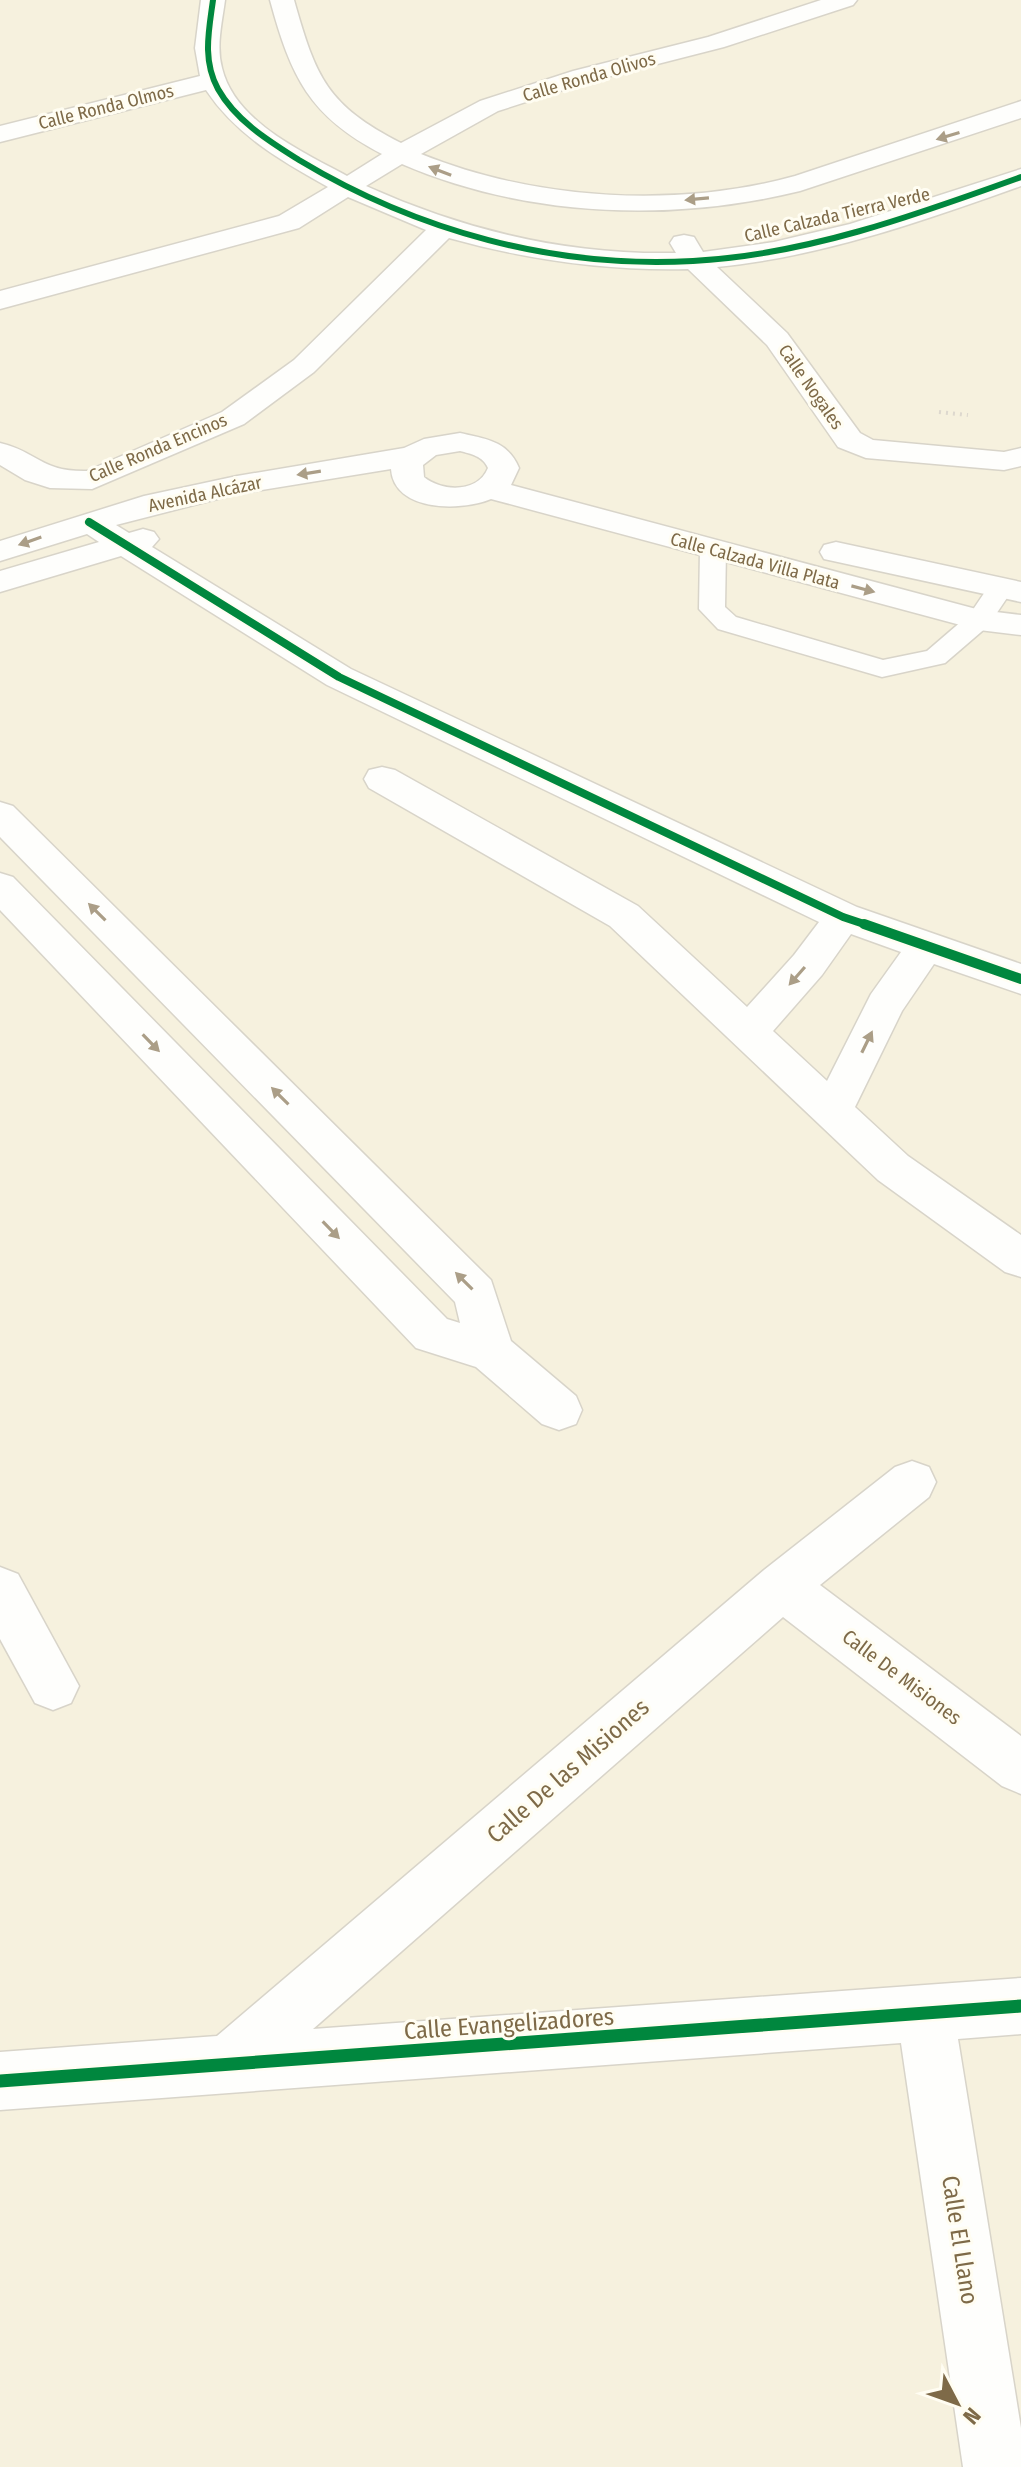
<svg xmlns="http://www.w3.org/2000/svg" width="1021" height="2467" font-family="'Fira Sans Condensed',sans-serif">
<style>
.residential{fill:#f6f1de}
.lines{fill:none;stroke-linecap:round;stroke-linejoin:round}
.service-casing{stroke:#d8d4c9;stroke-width:3}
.minor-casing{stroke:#d8d4c9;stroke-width:3}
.path{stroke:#ddd8ce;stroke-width:4;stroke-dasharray:2 5;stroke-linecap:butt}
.service{fill:#fefefc;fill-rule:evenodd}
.minor{fill:#fefefc;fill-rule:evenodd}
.cycleway-far3-casing{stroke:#fffdf2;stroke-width:9}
.cycleway-far2-casing{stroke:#fffdf2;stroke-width:12}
.cycleway-far1-casing{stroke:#fffdf2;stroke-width:15}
.cycleway-casing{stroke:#fffdf2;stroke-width:18}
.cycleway-far3{stroke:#00873e;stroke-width:6}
.cycleway-far2{stroke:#00873e;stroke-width:8}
.cycleway-far1{stroke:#00873e;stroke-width:10}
.cycleway{stroke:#00873e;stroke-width:13}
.oneway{fill:#ab9e87}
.labels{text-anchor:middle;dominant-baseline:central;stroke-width:6;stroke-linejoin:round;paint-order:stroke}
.far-street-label{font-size:18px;fill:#7e6a48;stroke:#fffdf2}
.street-label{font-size:20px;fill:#7e6a48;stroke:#fffdf2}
.near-street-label{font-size:24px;fill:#7e6a48;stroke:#fffdf2}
</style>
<rect width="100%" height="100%" fill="#faf8ee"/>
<rect class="residential" x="0" y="0" width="1021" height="2467"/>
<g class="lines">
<g class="service-casing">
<path id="service" d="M 713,542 L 722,545 L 726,550 L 725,607 L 736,617 L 883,660 L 927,651 L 970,614 L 991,583 L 1009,583 L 1013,589 L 988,626 L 945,663 L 882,677 L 718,629 L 699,609 L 700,550 L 704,545 Z"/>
</g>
<g class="minor-casing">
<g id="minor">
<path d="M 201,0 L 225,0 C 222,23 216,46 222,68 C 235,122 303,152 347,176 L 382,154 C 309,116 291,77 270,0 L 294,0 C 316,78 327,105 401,143 L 480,101 L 573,71 L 708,37 L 821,0 L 857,0 L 853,5 L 724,47 L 591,81 L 498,111 L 421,154 C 535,200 676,209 795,176 L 1021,101 L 1021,118 L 800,191 C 670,223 525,217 402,164 L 366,186 C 466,231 567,255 676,253 L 670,243 L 674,237 L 684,235 L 694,237 L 703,252 L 774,242 L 850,224 L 1021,169 L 1021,186 C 923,221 821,257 717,267 L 787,333 L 860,433 L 873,440 L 1004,452 L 1021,448 L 1021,466 L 1004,470 L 866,458 L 838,447 L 767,345 L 688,269 C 606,271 528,260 449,238 L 314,372 L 244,424 L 92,489 L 50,488 L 25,480 L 0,465 L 0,443 C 38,452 41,472 87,471 L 222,412 L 294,360 L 426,230 L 348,197 L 299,228 L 0,309 L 0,291 L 279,216 L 328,187 C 281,161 236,135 206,90 L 0,142 L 0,126 L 200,76 L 195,48 Z"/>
<path d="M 460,433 C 486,439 508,441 519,468 L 511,485 L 980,610 L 1021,615 L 1021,635 L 979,630 L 491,499 C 463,511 394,513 391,469 L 237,494 L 116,525 L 129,533 L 143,529 L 154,532 L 159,539 L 152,547 L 351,669 L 857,907 L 1021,964 L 1021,994 L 934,964 L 902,1011 L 855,1107 L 908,1156 L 1021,1235 L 1021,1277 L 1005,1272 L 878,1180 L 610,926 L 369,788 L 364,779 L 369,770 L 382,767 L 395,770 L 638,906 L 747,1007 L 794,955 L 819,922 L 327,685 L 121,556 L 0,592 L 0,571 L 99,542 L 87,534 L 0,561 L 0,541 L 144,496 L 237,476 L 404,448 L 424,439 ZM 460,451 C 471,454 483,456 488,468 C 478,493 442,492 424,477 L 423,465 L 436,455 ZM 851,934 L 901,952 L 871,994 L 827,1081 L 773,1031 L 822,975 Z"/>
<path d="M 836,542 L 1021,582 L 1021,602 L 824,559 L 820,552 L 824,545 Z"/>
<path d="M 0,802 L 13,806 L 491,1280 L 511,1341 L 576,1396 L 582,1410 L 576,1424 L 559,1430 L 542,1424 L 476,1367 L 416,1348 L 0,910 L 0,873 L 13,877 L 447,1319 L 460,1323 L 455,1302 L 0,837 Z"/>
<path d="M 912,1461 L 929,1467 L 936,1482 L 929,1497 L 820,1585 L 1021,1736 L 1021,1794 L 1002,1786 L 783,1617 L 313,2029 L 1021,1978 L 1021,2034 L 958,2039 L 1021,2428 L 1021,2467 L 963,2467 L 901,2043 L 0,2110 L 0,2052 L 217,2036 L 764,1570 L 895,1467 Z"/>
<path d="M 0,1567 L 18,1574 L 79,1686 L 71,1703 L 53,1710 L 35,1703 L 0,1639 Z"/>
</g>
</g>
<path class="path" d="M 939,412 L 968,415"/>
<use href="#service" class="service"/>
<use href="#minor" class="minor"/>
<g class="cycleway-far3-casing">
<path id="cycleway-far3" d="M 213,0 C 209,30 202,60 218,89 C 236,121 269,141 299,160 C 417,231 555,269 693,261 C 806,255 916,215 1021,177"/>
</g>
<g class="cycleway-far2-casing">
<path id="cycleway-far2" d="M 89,522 L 339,677 L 843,917 L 870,926"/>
</g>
<g class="cycleway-far1-casing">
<path id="cycleway-far1" d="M 864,924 L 1021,979"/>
</g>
<g class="cycleway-casing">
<path id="cycleway" d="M 0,2081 L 1021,2006"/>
</g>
<use href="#cycleway-far3" class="cycleway-far3"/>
<use href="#cycleway-far2" class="cycleway-far2"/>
<use href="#cycleway-far1" class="cycleway-far1"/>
<use href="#cycleway" class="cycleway"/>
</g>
<defs><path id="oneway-solid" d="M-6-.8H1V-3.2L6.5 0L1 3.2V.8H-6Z" transform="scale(2)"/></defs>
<g class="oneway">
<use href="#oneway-solid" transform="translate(948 136) rotate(163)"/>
<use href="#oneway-solid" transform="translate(440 171) rotate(-159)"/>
<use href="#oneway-solid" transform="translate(697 199) rotate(175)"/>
<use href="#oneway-solid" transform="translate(309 473) rotate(171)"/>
<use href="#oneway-solid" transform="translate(30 541) rotate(161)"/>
<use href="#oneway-solid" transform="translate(863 589) rotate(15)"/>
<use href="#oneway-solid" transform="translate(97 912) rotate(-135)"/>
<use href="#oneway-solid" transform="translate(797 976) rotate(131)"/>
<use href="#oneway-solid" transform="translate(867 1042) rotate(-64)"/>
<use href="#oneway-solid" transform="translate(151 1043) rotate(46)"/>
<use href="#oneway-solid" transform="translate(280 1096) rotate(-135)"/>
<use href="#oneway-solid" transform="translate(331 1230) rotate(46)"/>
<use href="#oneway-solid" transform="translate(464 1281) rotate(-135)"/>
</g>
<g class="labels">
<g class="far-street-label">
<text transform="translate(589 77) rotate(-16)">Calle Ronda Olivos</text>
<text transform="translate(106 107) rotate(-14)">Calle Ronda Olmos</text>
<text transform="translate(837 215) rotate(-13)">Calle Calzada Tierra Verde</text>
<text transform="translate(811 387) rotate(55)">Calle Nogales</text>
<text transform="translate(158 448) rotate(-23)">Calle Ronda Encinos</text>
<text transform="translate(205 494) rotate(-12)">Avenida Alcázar</text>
<text transform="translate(755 561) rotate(15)">Calle Calzada Villa Plata</text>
</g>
<g class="street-label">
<text transform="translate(902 1677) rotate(37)">Calle De Misiones</text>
</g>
<g class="near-street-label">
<text transform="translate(568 1771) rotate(-41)">Calle De las Misiones</text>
<text transform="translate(509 2024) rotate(-4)">Calle Evangelizadores</text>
<text transform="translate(960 2240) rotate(81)">Calle El Llano</text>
</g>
</g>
<g transform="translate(957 2403) rotate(131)" stroke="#fffdf2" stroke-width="6" paint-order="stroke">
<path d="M0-6L14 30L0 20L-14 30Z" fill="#7e6a48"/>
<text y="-12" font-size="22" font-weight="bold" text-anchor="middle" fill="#7e6a48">N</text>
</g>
</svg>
